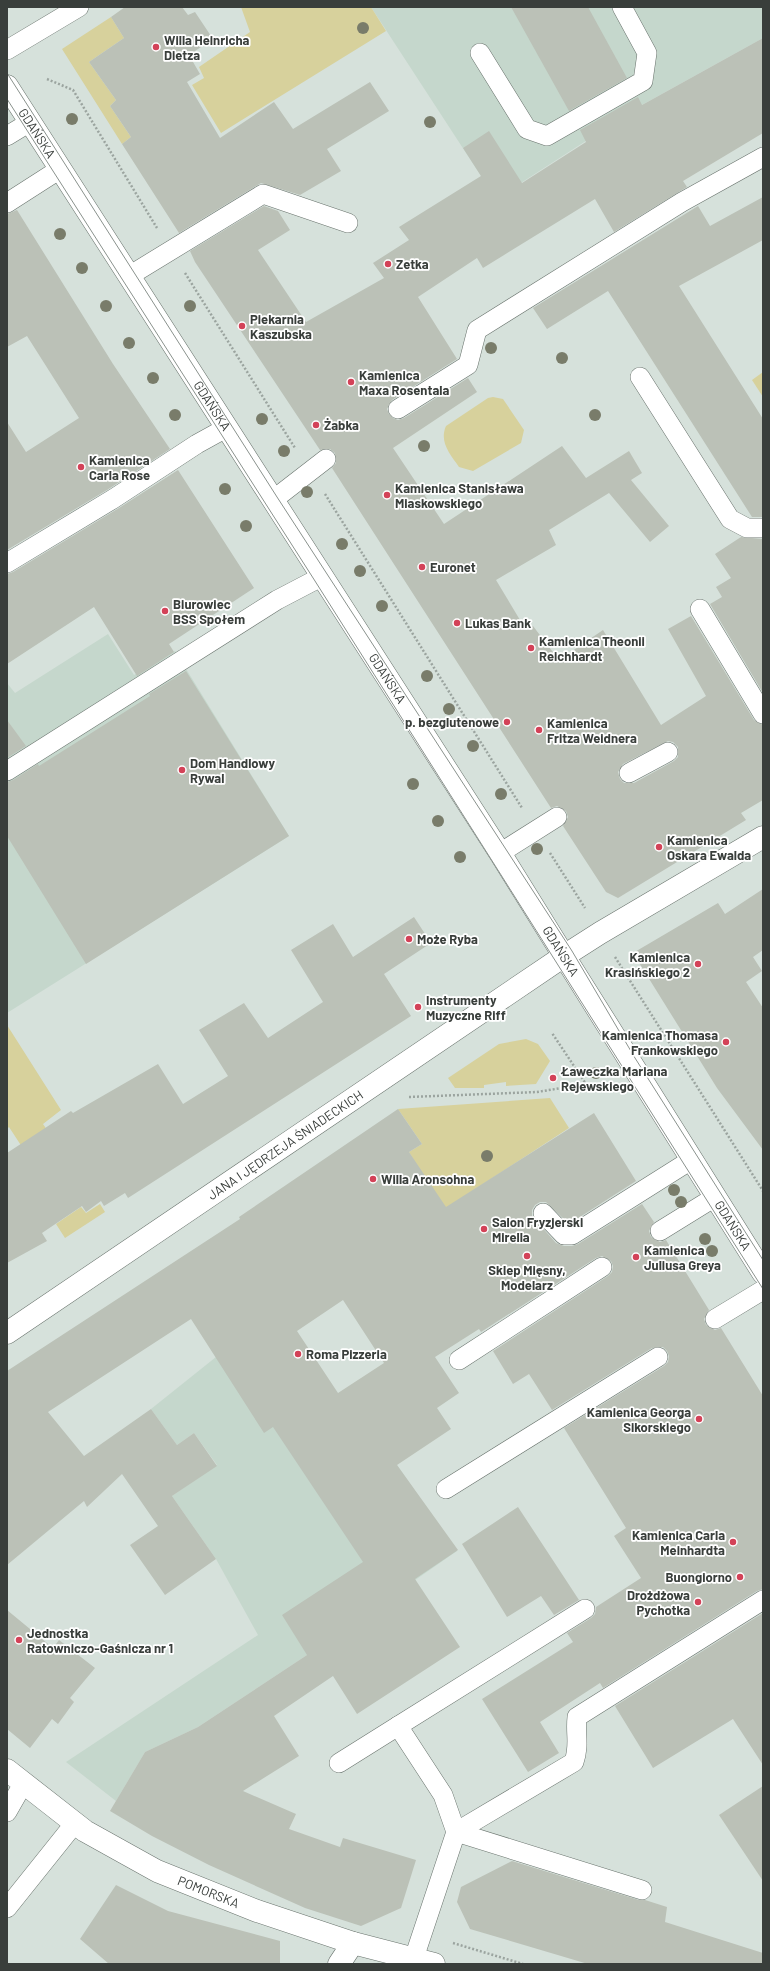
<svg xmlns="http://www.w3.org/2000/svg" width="770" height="1971" font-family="Barlow,sans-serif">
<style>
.built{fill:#c5d7cc}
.green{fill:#d7d19c}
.building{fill:#bbc1b7;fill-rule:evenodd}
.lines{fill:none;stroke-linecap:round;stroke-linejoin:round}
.lane-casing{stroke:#69736d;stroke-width:20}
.street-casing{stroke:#69736d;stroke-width:23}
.secondary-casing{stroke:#69736d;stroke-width:23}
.path{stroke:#9ba49f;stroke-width:2.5;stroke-dasharray:2 2;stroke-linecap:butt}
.lane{stroke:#fff;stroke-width:19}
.street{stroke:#fff;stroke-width:22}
.secondary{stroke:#fff;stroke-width:22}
.tram{stroke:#8a928d;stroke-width:1}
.tree{fill:#797c6a}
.poi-dot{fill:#d34258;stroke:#fff;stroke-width:1.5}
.labels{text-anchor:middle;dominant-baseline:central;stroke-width:3.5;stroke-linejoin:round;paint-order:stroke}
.poi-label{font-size:13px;font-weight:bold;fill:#393e3b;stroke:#fff;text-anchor:start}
.street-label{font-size:13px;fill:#393e3b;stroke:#fff}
</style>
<rect width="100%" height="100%" fill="#d6e1db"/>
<g class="built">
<path d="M 371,7 L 763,7 L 763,38 L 640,106 L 496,199 Z"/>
<path d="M 108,634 L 134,675 L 175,651 L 289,836 L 7,1013 L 7,683 L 15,693 Z"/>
<path d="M 216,1357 L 397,1465 L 457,1551 L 307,1655 L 198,1727 L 145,1752 L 116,1801 L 66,1762 L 258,1635 L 216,1559 L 172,1496 L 217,1465 L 194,1433 L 177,1445 L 151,1409 Z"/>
</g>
<g class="green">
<path d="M 241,7 L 371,7 L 386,31 L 221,133 L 192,85 L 204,78 L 199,67 L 250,32 Z"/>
<path d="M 111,17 L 124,38 L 89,62 L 116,100 L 110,106 L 131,137 L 122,144 L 62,49 Z"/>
<path d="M 763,372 L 763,397 L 752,380 Z"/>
<path d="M 493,397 L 503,399 L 524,430 L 521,443 L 473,471 L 459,467 C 450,454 439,442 446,426 L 488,398 Z"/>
<path d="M 7,1025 L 61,1110 L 43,1124 L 64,1155 L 39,1173 L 9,1127 L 7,1129 Z"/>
<path d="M 526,1039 L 538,1044 L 550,1061 L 536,1084 L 506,1086 L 506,1082 L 484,1085 L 484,1088 L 455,1088 L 448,1078 L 499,1044 Z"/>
<path d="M 550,1098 L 569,1128 L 443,1210 L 409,1152 L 422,1144 L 398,1109 Z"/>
<path d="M 100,1204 L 105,1212 L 65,1238 L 56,1224 L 81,1207 L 86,1213 Z"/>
</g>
<g class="building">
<path d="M 125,7 L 182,7 L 188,15 L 195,12 L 213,39 L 189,55 L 200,74 L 187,82 L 220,138 L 274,102 L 293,129 L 370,82 L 389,111 L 327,149 L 341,171 L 300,195 L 261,183 L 179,233 L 122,144 L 131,137 L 110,106 L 116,100 L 89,62 L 124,38 L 111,17 Z"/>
<path d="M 511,7 L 588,7 L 627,78 L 569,111 Z"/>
<path d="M 763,38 L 763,133 L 683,181 L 687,187 L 614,232 L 595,199 L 483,268 L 477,258 L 418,297 L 457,359 L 392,400 L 387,409 L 389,414 L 393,418 L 398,420 L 404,418 L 468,378 L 477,392 L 393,448 L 444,524 L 562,446 L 586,478 L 629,451 L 642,473 L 631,480 L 669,526 L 650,542 L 609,493 L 549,530 L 556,545 L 496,580 L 526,630 L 533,626 L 559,660 L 603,630 L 661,725 L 706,696 L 668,629 L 691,616 L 754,720 L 763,725 L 763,800 L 741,813 L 746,820 L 618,898 L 606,892 L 563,826 L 568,817 L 566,811 L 557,806 L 551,808 L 332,468 L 336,463 L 335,453 L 330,449 L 320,450 L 195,262 L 190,251 L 264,206 L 278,211 L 290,230 L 258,250 L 306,322 L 384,278 L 373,263 L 409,240 L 399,227 L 481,176 L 463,148 L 489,131 L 522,183 L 586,142 L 580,130 L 638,97 L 642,105 ZM 668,741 L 673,742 L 678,747 L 678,757 L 674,761 L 634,783 L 624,783 L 620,779 L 618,772 L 623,764 Z"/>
<path d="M 763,197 L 763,240 L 679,286 L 763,419 L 763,517 L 752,517 L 608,291 L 547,329 L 533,308 L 698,206 L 710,226 Z"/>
<path d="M 17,210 L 113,364 L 170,449 L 107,490 L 7,550 L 7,422 L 26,452 L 79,418 L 27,336 L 7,347 L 7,214 Z"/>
<path d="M 178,470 L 254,588 L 169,644 L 174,652 L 137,676 L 94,607 L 7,664 L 7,574 L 13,572 L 119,508 Z"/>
<path d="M 741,537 L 763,539 L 763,693 L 710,604 L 722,597 L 716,587 L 731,578 L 715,554 Z"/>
<path d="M 186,671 L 289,836 L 86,964 L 7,836 L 7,782 L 13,780 L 38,764 L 39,766 L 150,696 L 149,694 Z"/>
<path d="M 7,720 L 26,746 L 7,758 Z"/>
<path d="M 763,889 L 763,950 L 753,957 L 762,971 L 746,982 L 763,1008 L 763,1150 L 717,1088 L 633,953 L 718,903 L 725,914 Z"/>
<path d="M 414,917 L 431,943 L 384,974 L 411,1016 L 128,1198 L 125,1193 L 104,1206 L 101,1201 L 86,1212 L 82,1206 L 42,1233 L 47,1241 L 7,1263 L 7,1153 L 71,1111 L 73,1113 L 158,1064 L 183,1104 L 228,1076 L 199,1030 L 244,1003 L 268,1038 L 323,1002 L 291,950 L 333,924 L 353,957 Z"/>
<path d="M 398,1109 L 422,1144 L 409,1152 L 446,1207 L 594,1113 L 636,1181 L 569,1224 L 546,1202 L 540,1202 L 535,1205 L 532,1210 L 532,1216 L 556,1243 L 564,1246 L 572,1246 L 578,1244 L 642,1204 L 654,1222 L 649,1231 L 651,1237 L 660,1242 L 666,1240 L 709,1310 L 704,1319 L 706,1325 L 715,1330 L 721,1328 L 763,1396 L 763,1589 L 757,1591 L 603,1688 L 600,1683 L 540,1722 L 559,1753 L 528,1772 L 482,1699 L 573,1642 L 567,1633 L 591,1618 L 595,1614 L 596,1607 L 641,1578 L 614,1536 L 626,1528 L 564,1428 L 664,1366 L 668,1362 L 669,1356 L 667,1351 L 663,1347 L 652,1348 L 552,1410 L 529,1374 L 513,1384 L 493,1351 L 608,1276 L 612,1272 L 613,1266 L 611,1261 L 602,1256 L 596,1258 L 481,1332 L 479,1329 L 435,1357 L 459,1393 L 437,1408 L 451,1429 L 397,1465 L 458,1550 L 415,1579 L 460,1647 L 357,1714 L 333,1676 L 274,1716 L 299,1756 L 243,1791 L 296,1814 L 289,1829 L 340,1847 L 343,1838 L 416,1860 L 401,1908 L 361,1926 L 305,1908 L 209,1865 L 152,1836 L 110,1811 L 145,1752 L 198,1727 L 307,1655 L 282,1615 L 363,1562 L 273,1427 L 264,1433 L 191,1319 L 48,1412 L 84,1456 L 151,1409 L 177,1445 L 194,1433 L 217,1466 L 172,1496 L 216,1559 L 165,1595 L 130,1545 L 158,1526 L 122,1474 L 87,1507 L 84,1501 L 7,1565 L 7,1371 L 240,1219 L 239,1217 ZM 343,1300 L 384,1363 L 338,1393 L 297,1331 Z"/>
<path d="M 518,1507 L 579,1600 L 554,1615 L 541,1596 L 507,1617 L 462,1544 Z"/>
<path d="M 7,1610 L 53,1648 L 59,1640 L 95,1668 L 70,1698 L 74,1702 L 58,1724 L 52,1719 L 30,1748 L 7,1729 Z"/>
<path d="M 763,1613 L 763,1765 L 733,1719 L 653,1768 L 615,1706 Z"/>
<path d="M 763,1786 L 763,1881 L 719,1815 Z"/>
<path d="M 512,1861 L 639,1900 L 645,1900 L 667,1907 L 665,1922 L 763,1953 L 763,1964 L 588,1964 L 470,1929 L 457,1902 L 461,1887 Z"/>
<path d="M 116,1885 L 168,1911 L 280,1941 L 280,1964 L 109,1964 L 80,1939 Z"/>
</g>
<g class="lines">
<g class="lane-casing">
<g id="lane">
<path d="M 7,50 L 79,7"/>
<path d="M 480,53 L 527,129 L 547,136 L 643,81 L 647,53 L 622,7"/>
<path d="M 7,136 L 30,122"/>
<path d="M 7,203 L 60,169"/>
<path d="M 129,276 L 263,194 L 348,223"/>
<path d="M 640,377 L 730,519 L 747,528 L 763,528"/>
<path d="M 398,409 L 468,365 L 477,330 L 682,202 L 763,157"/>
<path d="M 273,500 L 326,459"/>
<path d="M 7,563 L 113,499 L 197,444 L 226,428"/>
<path d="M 700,609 L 763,714"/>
<path d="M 7,771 L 277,600 L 321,577"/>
<path d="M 629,773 L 668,752"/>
<path d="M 500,853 L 557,817"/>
<path d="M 543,1213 L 564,1235 L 572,1235 L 691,1160"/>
<path d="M 660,1231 L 715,1197"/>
<path d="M 715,1319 L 763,1290"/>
<path d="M 459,1360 L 602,1267"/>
<path d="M 446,1489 L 658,1357"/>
<path d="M 398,1726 L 585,1609"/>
<path d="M 339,1763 L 398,1726 L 443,1795 L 456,1832 L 414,1958"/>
<path d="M 7,1812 L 23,1784"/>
<path d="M 456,1832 L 574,1762 C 580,1744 575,1735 577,1717 L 763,1600"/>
<path d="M 456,1832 L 642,1890"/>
<path d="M 7,1908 L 75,1823"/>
</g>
</g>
<g class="street-casing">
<g id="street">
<path id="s1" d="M 564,956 L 763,1273"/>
<path id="s2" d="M 7,1770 L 85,1831 L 157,1871 L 257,1911 L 353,1943 L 434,1964"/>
<path d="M 339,1964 L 353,1943"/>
</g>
</g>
<g class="secondary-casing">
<g id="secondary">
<path id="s3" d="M 7,86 L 500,853 L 564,956"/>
<path id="s4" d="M 7,1333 L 564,956 L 600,933 L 763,837"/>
</g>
</g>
<g class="path">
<path d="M 47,79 L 73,90 L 157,228"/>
<path d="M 185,273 L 295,448"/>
<path d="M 325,494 L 522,808"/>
<path d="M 550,853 L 585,908"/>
<path d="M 615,957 L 763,1191"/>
<path d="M 409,1097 L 537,1092 L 586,1084 L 552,1033"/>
<path d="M 453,1943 L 523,1964"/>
</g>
<use href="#lane" class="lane"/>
<use href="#street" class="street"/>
<use href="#secondary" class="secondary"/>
<g class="tram">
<path d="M 7,73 L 277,497 L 572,951 L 635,1058 L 763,1260"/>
<path d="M 7,99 L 315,581 L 763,1289"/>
</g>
</g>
<g class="tree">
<circle cx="363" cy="28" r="6"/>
<circle cx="72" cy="119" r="6"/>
<circle cx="430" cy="122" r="6"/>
<circle cx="60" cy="234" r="6"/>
<circle cx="82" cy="268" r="6"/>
<circle cx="106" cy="306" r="6"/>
<circle cx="190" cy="306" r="6"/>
<circle cx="129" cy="343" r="6"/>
<circle cx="491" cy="348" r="6"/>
<circle cx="562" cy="358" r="6"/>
<circle cx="153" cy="378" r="6"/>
<circle cx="175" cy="415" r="6"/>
<circle cx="595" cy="415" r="6"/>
<circle cx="262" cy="419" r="6"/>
<circle cx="424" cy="446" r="6"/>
<circle cx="284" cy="451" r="6"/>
<circle cx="225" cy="489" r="6"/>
<circle cx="307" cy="492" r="6"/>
<circle cx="246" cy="526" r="6"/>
<circle cx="342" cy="544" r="6"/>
<circle cx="360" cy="571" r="6"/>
<circle cx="382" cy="606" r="6"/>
<circle cx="427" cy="676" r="6"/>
<circle cx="449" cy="709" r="6"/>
<circle cx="473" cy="746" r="6"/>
<circle cx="413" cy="784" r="6"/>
<circle cx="501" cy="794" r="6"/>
<circle cx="438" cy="821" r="6"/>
<circle cx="537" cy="849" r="6"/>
<circle cx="460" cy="857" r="6"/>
<circle cx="596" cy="1073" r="6"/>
<circle cx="487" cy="1156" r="6"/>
<circle cx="674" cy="1190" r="6"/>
<circle cx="681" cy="1202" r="6"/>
<circle cx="705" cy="1239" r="6"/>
<circle cx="712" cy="1251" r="6"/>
</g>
<g class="poi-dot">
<circle cx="156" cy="47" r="4"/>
<circle cx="388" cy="264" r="4"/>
<circle cx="242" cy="326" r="4"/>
<circle cx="351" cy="382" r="4"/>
<circle cx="316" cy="425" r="4"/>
<circle cx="81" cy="467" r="4"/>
<circle cx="387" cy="495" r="4"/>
<circle cx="422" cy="567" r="4"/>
<circle cx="165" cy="611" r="4"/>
<circle cx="457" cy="623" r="4"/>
<circle cx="531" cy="648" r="4"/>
<circle cx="507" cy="722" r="4"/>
<circle cx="539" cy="730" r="4"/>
<circle cx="182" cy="770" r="4"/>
<circle cx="659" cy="847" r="4"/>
<circle cx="409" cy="939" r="4"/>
<circle cx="698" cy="964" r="4"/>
<circle cx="418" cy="1007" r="4"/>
<circle cx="726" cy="1042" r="4"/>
<circle cx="553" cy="1078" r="4"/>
<circle cx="373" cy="1179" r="4"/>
<circle cx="484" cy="1229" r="4"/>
<circle cx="527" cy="1256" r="4"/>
<circle cx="636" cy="1257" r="4"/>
<circle cx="298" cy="1354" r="4"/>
<circle cx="699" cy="1419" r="4"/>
<circle cx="733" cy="1542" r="4"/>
<circle cx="740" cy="1577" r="4"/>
<circle cx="698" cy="1602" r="4"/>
<circle cx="19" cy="1640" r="4"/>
</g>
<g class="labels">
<g class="poi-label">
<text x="164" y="40">Willa Heinricha<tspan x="164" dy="15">Dietza</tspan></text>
<text x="396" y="264">Zetka</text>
<text x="250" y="319">Piekarnia<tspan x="250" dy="15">Kaszubska</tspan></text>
<text x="359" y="375">Kamienica<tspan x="359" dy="15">Maxa Rosentala</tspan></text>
<text x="324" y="425">Żabka</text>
<text x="89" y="460">Kamienica<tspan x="89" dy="15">Carla Rose</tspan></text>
<text x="395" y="488">Kamienica Stanisława<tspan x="395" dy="15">Miaskowskiego</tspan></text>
<text x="430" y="567">Euronet</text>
<text x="173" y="604">Biurowiec<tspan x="173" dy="15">BSS Społem</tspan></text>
<text x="465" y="623">Lukas Bank</text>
<text x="539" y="641">Kamienica Theonii<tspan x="539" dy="15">Reichhardt</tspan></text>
<text x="499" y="722" text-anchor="end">p. bezglutenowe</text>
<text x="547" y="723">Kamienica<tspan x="547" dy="15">Fritza Weidnera</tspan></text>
<text x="190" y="763">Dom Handlowy<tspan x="190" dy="15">Rywal</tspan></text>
<text x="667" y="840">Kamienica<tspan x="667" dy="15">Oskara Ewalda</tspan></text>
<text x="417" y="939">Może Ryba</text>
<text x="690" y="957" text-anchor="end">Kamienica<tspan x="690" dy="15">Krasińskiego 2</tspan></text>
<text x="426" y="1000">Instrumenty<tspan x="426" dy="15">Muzyczne Riff</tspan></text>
<text x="718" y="1035" text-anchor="end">Kamienica Thomasa<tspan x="718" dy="15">Frankowskiego</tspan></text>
<text x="561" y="1071">Ławeczka Mariana<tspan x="561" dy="15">Rejewskiego</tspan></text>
<text x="381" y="1179">Willa Aronsohna</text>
<text x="492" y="1222">Salon Fryzjerski<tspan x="492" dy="15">Mirella</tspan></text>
<text x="644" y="1250">Kamienica<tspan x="644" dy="15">Juliusa Greya</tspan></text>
<text x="527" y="1270" text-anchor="middle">Sklep Mięsny,<tspan x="527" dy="15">Modelarz</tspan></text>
<text x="306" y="1354">Roma Pizzeria</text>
<text x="691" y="1412" text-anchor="end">Kamienica Georga<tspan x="691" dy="15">Sikorskiego</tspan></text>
<text x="725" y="1535" text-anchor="end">Kamienica Carla<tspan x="725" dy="15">Meinhardta</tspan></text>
<text x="732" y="1577" text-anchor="end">Buongiorno</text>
<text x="690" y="1595" text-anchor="end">Drożdżowa<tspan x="690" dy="15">Pychotka</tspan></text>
<text x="27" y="1633">Jednostka<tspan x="27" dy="15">Ratowniczo-Gaśnicza nr 1</tspan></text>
</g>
<g class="street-label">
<text stroke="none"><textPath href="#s3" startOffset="56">GDAŃSKA</textPath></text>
<text stroke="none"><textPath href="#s3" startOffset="380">GDAŃSKA</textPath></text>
<text stroke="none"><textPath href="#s3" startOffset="704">GDAŃSKA</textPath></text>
<text transform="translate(561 951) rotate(58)">GDAŃSKA</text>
<text stroke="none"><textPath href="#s4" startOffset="336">JANA I JĘDRZEJA ŚNIADECKICH</textPath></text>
<text stroke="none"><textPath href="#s1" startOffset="318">GDAŃSKA</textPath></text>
<text stroke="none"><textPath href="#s2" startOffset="237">POMORSKA</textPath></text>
</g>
</g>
<rect width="770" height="1971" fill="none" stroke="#393e3b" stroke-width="16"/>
</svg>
